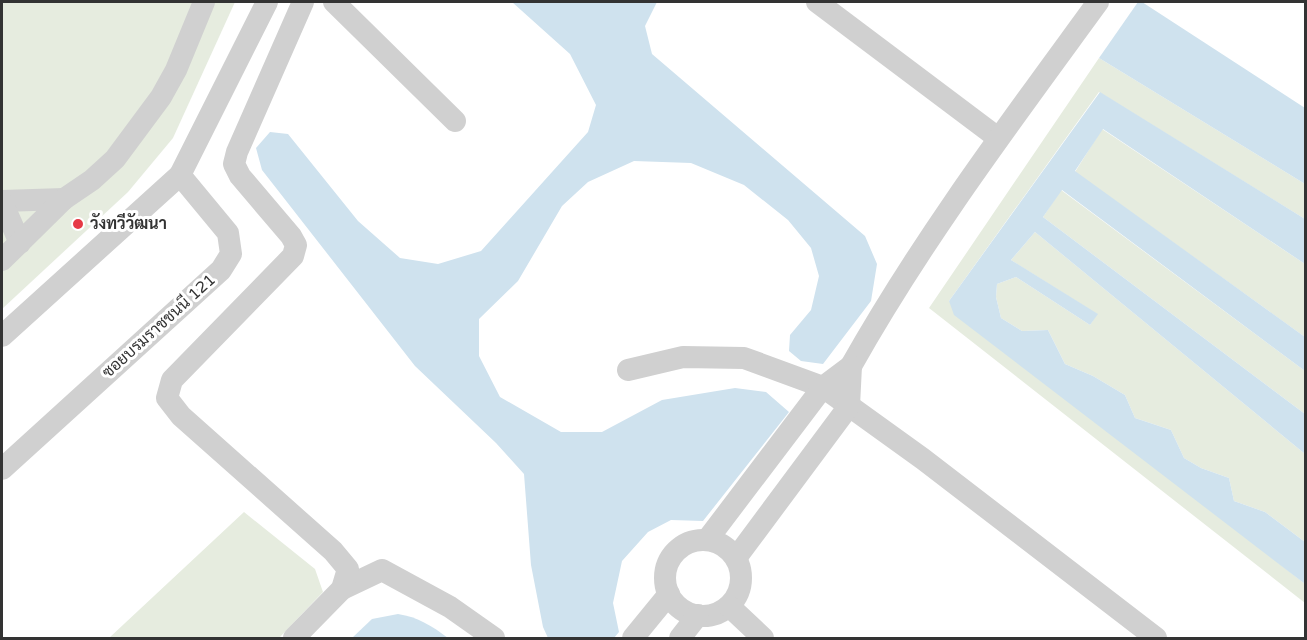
<svg xmlns="http://www.w3.org/2000/svg" width="1307" height="640" font-family="'Varela Round',Sarabun,sans-serif">
<style>
.green{fill:#e6ecdf}
.water{fill:#cfe2ee}
.lines{fill:none;stroke-linecap:round;stroke-linejoin:round}
.minor{stroke:#d0d0d0;stroke-width:22}
.poi-dot{fill:#e63946;stroke:#fff;stroke-width:2}
.labels{text-anchor:middle;dominant-baseline:central;stroke-width:6;stroke-linejoin:round;paint-order:stroke}
.poi-label{font-size:16px;font-weight:bold;fill:#333;stroke:#fff;text-anchor:start}
.street-label{font-size:16px;fill:#333;stroke:#fff}
</style>
<rect width="100%" height="100%" fill="#fff"/>
<g class="green">
<path d="M 2,2 L 235,2 L 173,138 L 128,192 L 2,309 Z"/>
<path d="M 1099,58 L 1305,184 L 1305,219 L 1099,92 L 949,301 L 1305,584 L 1305,603 L 929,308 Z"/>
<path d="M 1102,129 L 1305,264 L 1305,337 L 1075,172 Z"/>
<path d="M 1061,190 L 1305,371 L 1305,414 L 1043,217 Z"/>
<path d="M 1035,232 L 1305,454 L 1305,542 L 1265,512 L 1234,501 L 1229,478 L 1201,468 L 1184,458 L 1171,430 L 1135,418 L 1125,395 L 1093,376 L 1065,364 L 1048,330 L 1022,331 L 1001,318 L 996,297 L 997,284 L 1016,277 L 1090,325 L 1097,314 L 1011,260 Z"/>
<path d="M 244,512 L 315,569 L 323,592 L 279,638 L 109,638 Z"/>
</g>
<g class="water">
<path d="M 512,2 L 657,2 L 645,26 L 652,54 L 865,236 L 877,264 L 871,301 L 823,364 L 801,361 L 789,351 L 790,335 L 811,310 L 819,276 L 811,248 L 788,220 L 744,185 L 691,163 L 634,161 L 588,182 L 562,206 L 518,281 L 479,319 L 479,356 L 500,397 L 561,432 L 602,432 L 662,400 L 735,388 L 766,392 L 789,412 L 703,521 L 671,520 L 648,532 L 622,561 L 613,603 L 619,632 L 614,638 L 548,638 L 543,627 L 531,565 L 524,474 L 496,443 L 415,366 L 262,170 L 256,148 L 270,132 L 288,134 L 358,221 L 400,258 L 438,264 L 481,251 L 588,132 L 596,105 L 570,54 Z"/>
<path d="M 1138,2 L 1142,2 L 1305,108 L 1305,184 L 1099,58 Z"/>
<path d="M 1100,92 L 1305,219 L 1305,264 L 1103,129 L 1075,171 L 1305,337 L 1305,371 L 1062,190 L 1043,217 L 1305,414 L 1305,454 L 1035,232 L 1011,260 L 1098,314 L 1090,325 L 1016,277 L 997,284 L 996,297 L 1001,318 L 1022,331 L 1048,330 L 1065,364 L 1093,376 L 1125,395 L 1135,418 L 1171,430 L 1184,458 L 1201,468 L 1229,478 L 1234,501 L 1265,512 L 1305,542 L 1305,584 L 954,315 L 949,301 Z"/>
<path d="M 398,614 C 418,617 432,626 448,638 L 352,638 L 372,619 Z"/>
</g>
<g class="lines">
<g class="minor">
<path d="M 334,2 L 455,121"/>
<path d="M 817,2 L 998,138"/>
<path d="M 2,201 L 64,199"/>
<path d="M 2,202 L 20,243"/>
<path d="M 2,260 L 64,199 L 92,180 L 115,159 L 161,97 L 176,70 L 204,2"/>
<path d="M 2,336 L 180,175"/>
<path d="M 851,366 C 923,238 1012,120 1098,2"/>
<path d="M 628,370 L 683,357 L 744,358 L 823,387 L 923,459 L 1156,638"/>
<path d="M 2,469 L 221,270 L 231,254 L 228,233 L 180,175 L 267,2"/>
<path d="M 707,540 L 823,387 L 851,366 L 849,406 L 736,558"/>
<circle cx="703" cy="578" r="38"/>
<path d="M 342,589 L 382,570 L 450,607 L 494,638"/>
<path d="M 729,606 L 763,638"/>
<path d="M 294,638 L 342,589 L 348,569 L 333,551 L 181,416 L 167,398 L 172,380 L 293,256 L 296,245 L 291,236 L 240,176 L 234,164 L 237,152 L 303,2"/>
<path d="M 633,638 L 669,594"/>
<path d="M 680,638 L 698,615"/>
</g>
</g>
<circle class="poi-dot" cx="78" cy="224" r="6"/>
<g class="labels">
<g class="poi-label">
<text x="90" y="224">วังทวีวัฒนา</text>
</g>
<g class="street-label">
<text transform="translate(159 326) rotate(-42)">ซอยบรมราชชนนี 121</text>
</g>
</g>
<rect width="1307" height="640" fill="none" stroke="#333333" stroke-width="6"/>
</svg>
